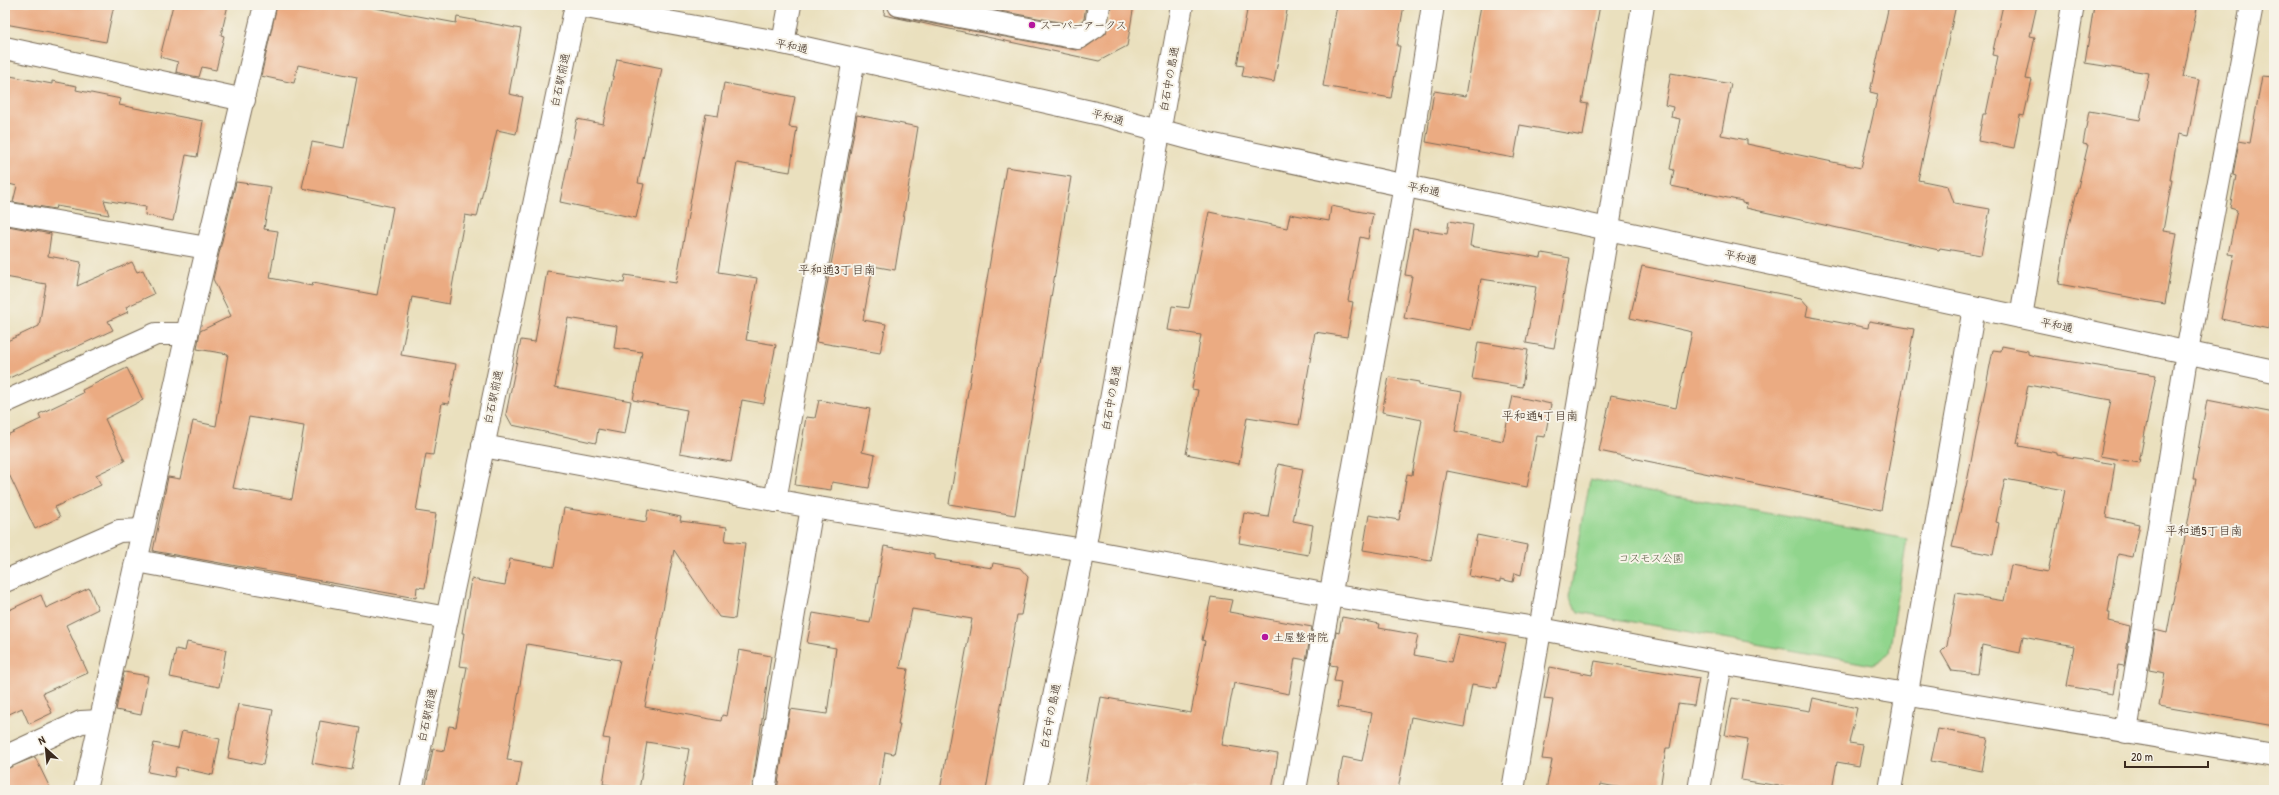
<svg xmlns="http://www.w3.org/2000/svg" width="2279" height="795" font-family="'Patrick Hand','Klee One',sans-serif">
<style>
.green{fill:#91d58d;stroke:#668056}
.building{fill:#ebab82;fill-rule:evenodd}
.lines{fill:none;stroke-linecap:round;stroke-linejoin:round}
.minor-casing{stroke:#786a56;stroke-width:24}
.major-casing{stroke:#786a56;stroke-width:24}
.minor{stroke:#fff;stroke-width:22}
.major{stroke:#fff;stroke-width:22}
.poi-dot{fill:#b5179e;stroke:#f7f3e8;stroke-width:1.5}
.labels{text-anchor:middle;dominant-baseline:central;stroke-width:4;stroke-linejoin:round;paint-order:stroke}
.poi-label{font-size:11px;fill:#3b2a1e;stroke:#f7f3e8;text-anchor:start}
.street-label{font-size:11px;fill:#3b2a1e;stroke:#f7f3e8}
.park-label{font-size:11px;fill:#50553a;stroke:#f7f3e8}
.neighbourhood-label{font-size:12px;fill:#3b2a1e;stroke:#f7f3e8}
</style>
<rect width="100%" height="100%" fill="#f7f3e8"/>
<filter id="ink" filterUnits="userSpaceOnUse"><feTurbulence type="fractalNoise" baseFrequency=".025" numOctaves="2"/><feDisplacementMap in="SourceGraphic" scale="8" xChannelSelector="R" yChannelSelector="G"/><feConvolveMatrix kernelMatrix="1 2 1 2 8 2 1 2 1" color-interpolation-filters="sRGB"/></filter>
<filter id="wash" filterUnits="userSpaceOnUse"><feTurbulence type="fractalNoise" baseFrequency=".012" numOctaves="4" result="noise"/><feDisplacementMap in="SourceGraphic" scale="16" xChannelSelector="R" yChannelSelector="G"/><feGaussianBlur stdDeviation="0.9" result="paint"/><feColorMatrix in="noise" values="0 0 0 0 0 0 0 0 0 0 0 0 0 0 0 0 0 1.4 0 .05"/><feComposite in="paint" operator="in"/></filter>
<g filter="url(#wash)">
<rect width="100%" height="100%" fill="#eae0be"/>
<path class="green" d="M 1590,480 L 1907,539 L 1889,653 L 1873,665 L 1578,612 L 1569,598 Z"/>
<g id="blocks">
<g class="building">
<path d="M 9,5 L 114,5 L 106,42 L 5,24 Z"/>
<path d="M 173,5 L 228,5 L 221,35 L 224,36 L 216,70 L 202,67 L 199,77 L 193,76 L 176,72 L 178,62 L 160,57 Z"/>
<path d="M 277,5 L 359,5 L 456,23 L 457,17 L 521,29 L 509,94 L 523,97 L 516,134 L 497,130 L 477,217 L 465,215 L 449,304 L 412,297 L 401,355 L 456,364 L 449,404 L 442,403 L 433,455 L 426,454 L 416,511 L 436,514 L 425,588 L 417,587 L 416,598 L 153,551 L 168,477 L 180,479 L 193,421 L 216,426 L 228,354 L 197,349 L 200,331 L 231,316 L 213,279 L 236,182 L 271,187 L 264,229 L 278,231 L 270,278 L 312,286 L 313,283 L 377,295 L 393,207 L 302,188 L 312,142 L 344,148 L 357,77 L 298,65 L 294,83 L 261,76 ZM 249,417 L 304,426 L 292,499 L 233,488 Z"/>
<path d="M 885,5 L 887,5 L 891,14 L 897,17 L 1076,50 L 1085,48 L 1106,33 L 1111,5 L 1134,5 L 1127,46 L 1099,61 L 884,15 Z"/>
<path d="M 968,5 L 1086,5 L 1084,19 L 1075,25 Z"/>
<path d="M 1248,5 L 1288,5 L 1274,82 L 1242,76 L 1244,66 L 1237,65 Z"/>
<path d="M 1337,5 L 1404,5 L 1397,46 L 1400,46 L 1391,98 L 1323,86 Z"/>
<path d="M 1481,5 L 1600,5 L 1582,103 L 1588,104 L 1583,136 L 1520,125 L 1514,158 L 1426,142 L 1434,91 L 1466,96 Z"/>
<path d="M 1889,5 L 1956,5 L 1918,180 L 1948,186 L 1954,203 L 1990,209 L 1981,255 L 1940,248 L 1939,250 L 1746,208 L 1747,204 L 1742,203 L 1742,201 L 1671,186 L 1674,170 L 1670,169 L 1680,119 L 1671,117 L 1673,107 L 1665,105 L 1671,73 L 1731,84 L 1721,135 L 1747,140 L 1747,144 L 1861,168 L 1878,94 L 1870,92 Z"/>
<path d="M 2003,5 L 2037,5 L 2030,36 L 2035,37 L 2026,79 L 2032,80 L 2024,116 L 2020,115 L 2014,148 L 1978,141 L 1983,114 L 1986,114 L 1998,56 L 1992,55 Z"/>
<path d="M 2094,5 L 2181,5 L 2197,8 L 2183,77 L 2199,80 L 2188,136 L 2178,134 L 2170,180 L 2172,180 L 2163,231 L 2177,233 L 2165,304 L 2059,284 L 2066,238 L 2088,145 L 2083,144 L 2089,111 L 2140,120 L 2149,73 L 2085,63 Z"/>
<path d="M 617,59 L 662,68 L 638,183 L 644,184 L 636,218 L 560,202 L 577,119 L 603,124 Z"/>
<path d="M 5,75 L 52,84 L 52,81 L 77,86 L 76,90 L 121,99 L 119,105 L 203,121 L 197,157 L 186,155 L 173,221 L 145,215 L 146,207 L 104,200 L 109,215 L 56,206 L 55,209 L 13,202 L 17,186 L 5,183 Z"/>
<path d="M 2262,76 L 2274,77 L 2274,305 L 2269,329 L 2221,319 L 2234,255 L 2228,254 L 2237,210 L 2230,208 L 2236,176 L 2233,175 L 2239,141 L 2250,143 Z"/>
<path d="M 724,83 L 795,97 L 789,127 L 797,128 L 790,172 L 737,163 L 718,272 L 757,278 L 746,340 L 776,345 L 764,404 L 742,400 L 731,462 L 680,453 L 687,410 L 633,400 L 642,352 L 614,348 L 617,326 L 568,318 L 555,387 L 631,401 L 625,434 L 598,429 L 596,443 L 512,425 L 506,414 L 521,340 L 535,342 L 547,271 L 624,283 L 625,275 L 676,283 L 706,114 L 718,116 Z"/>
<path d="M 857,115 L 918,127 L 895,270 L 873,266 L 863,320 L 886,324 L 880,353 L 816,342 L 835,244 L 834,244 Z"/>
<path d="M 1006,167 L 1071,177 L 1015,515 L 949,504 Z"/>
<path d="M 1331,206 L 1373,214 L 1368,239 L 1360,237 L 1348,301 L 1353,302 L 1347,337 L 1315,332 L 1299,425 L 1247,417 L 1239,464 L 1186,454 L 1198,390 L 1192,389 L 1201,335 L 1168,330 L 1172,306 L 1189,308 L 1209,212 L 1287,228 L 1290,214 L 1329,221 Z"/>
<path d="M 1449,221 L 1473,225 L 1470,246 L 1541,258 L 1542,253 L 1570,258 L 1554,348 L 1526,343 L 1536,287 L 1481,279 L 1471,330 L 1404,318 L 1412,276 L 1405,275 L 1413,229 L 1447,234 Z"/>
<path d="M 8,226 L 51,234 L 48,256 L 81,262 L 77,286 L 132,262 L 137,272 L 143,270 L 154,294 L 126,307 L 128,312 L 108,321 L 113,330 L 5,380 L 5,342 L 39,326 L 46,284 L 5,277 L 5,238 Z"/>
<path d="M 1642,266 L 1801,298 L 1808,306 L 1806,316 L 1868,328 L 1869,321 L 1914,329 L 1881,510 L 1599,451 L 1611,395 L 1676,408 L 1692,332 L 1630,318 Z"/>
<path d="M 1478,342 L 1528,350 L 1522,387 L 1472,379 Z"/>
<path d="M 2002,346 L 2028,351 L 2028,354 L 2034,356 L 2156,375 L 2139,463 L 2100,456 L 2111,400 L 2028,385 L 2017,443 L 2020,443 L 2019,446 L 2057,453 L 2057,455 L 2115,464 L 2106,517 L 2140,524 L 2133,557 L 2118,554 L 2108,613 L 2110,613 L 2109,621 L 2130,626 L 2124,666 L 2118,665 L 2113,694 L 2067,686 L 2074,646 L 2023,636 L 2020,653 L 1982,645 L 1978,674 L 1952,671 L 1941,652 L 1947,646 L 1956,593 L 2004,601 L 2011,565 L 2048,572 L 2065,490 L 2005,479 L 1996,522 L 1999,523 L 1993,555 L 1952,547 L 1967,482 L 1993,350 L 2001,351 Z"/>
<path d="M 127,368 L 143,400 L 105,419 L 125,461 L 96,475 L 101,485 L 55,507 L 60,517 L 35,529 L 5,466 L 5,436 L 41,419 L 39,414 L 83,393 L 82,390 Z"/>
<path d="M 1389,377 L 1419,382 L 1419,385 L 1462,392 L 1455,431 L 1503,441 L 1513,396 L 1551,404 L 1545,437 L 1537,436 L 1527,487 L 1447,471 L 1431,561 L 1363,550 L 1369,515 L 1399,520 L 1407,474 L 1412,475 L 1422,420 L 1382,412 Z"/>
<path d="M 819,400 L 870,409 L 862,452 L 875,455 L 869,488 L 832,482 L 831,490 L 795,485 L 806,417 L 815,418 Z"/>
<path d="M 2207,400 L 2274,413 L 2274,726 L 2159,706 L 2165,673 L 2149,670 L 2155,630 L 2167,633 L 2196,479 L 2193,479 Z"/>
<path d="M 1278,464 L 1303,469 L 1293,521 L 1313,525 L 1308,555 L 1239,543 L 1244,513 L 1268,517 Z"/>
<path d="M 564,508 L 646,522 L 648,510 L 681,517 L 680,521 L 727,527 L 725,541 L 745,543 L 735,619 L 719,617 L 674,550 L 645,707 L 721,721 L 722,715 L 727,716 L 739,650 L 771,656 L 752,790 L 682,790 L 689,749 L 647,742 L 639,790 L 603,784 L 610,739 L 603,738 L 620,660 L 527,644 L 507,760 L 522,762 L 517,790 L 425,790 L 433,749 L 444,751 L 449,726 L 456,727 L 467,667 L 459,666 L 464,633 L 462,633 L 471,579 L 505,585 L 510,559 L 554,567 Z"/>
<path d="M 1477,535 L 1527,545 L 1521,575 L 1515,573 L 1513,582 L 1500,579 L 1500,582 L 1469,576 Z"/>
<path d="M 884,546 L 935,555 L 935,559 L 992,568 L 993,563 L 1020,568 L 1028,577 L 1021,615 L 1017,615 L 986,790 L 940,790 L 972,619 L 912,609 L 900,668 L 908,669 L 898,724 L 900,724 L 894,754 L 885,752 L 879,790 L 777,790 L 790,709 L 827,714 L 836,648 L 807,643 L 813,613 L 870,623 Z"/>
<path d="M 89,588 L 98,609 L 66,625 L 88,673 L 43,693 L 52,713 L 29,724 L 22,708 L 5,716 L 5,612 L 41,595 L 46,608 Z"/>
<path d="M 1211,597 L 1232,600 L 1229,612 L 1312,627 L 1306,660 L 1295,658 L 1289,694 L 1234,683 L 1222,745 L 1278,754 L 1272,790 L 1084,790 L 1101,697 L 1191,713 L 1205,641 L 1202,640 Z"/>
<path d="M 1342,617 L 1380,624 L 1379,628 L 1418,635 L 1414,655 L 1451,662 L 1458,634 L 1506,643 L 1497,688 L 1472,684 L 1464,727 L 1411,717 L 1398,790 L 1337,790 L 1343,757 L 1362,761 L 1372,713 L 1337,707 L 1341,682 L 1334,681 L 1337,666 L 1330,665 L 1336,632 L 1339,633 Z"/>
<path d="M 187,642 L 226,650 L 219,687 L 170,677 L 176,649 L 185,651 Z"/>
<path d="M 1595,661 L 1699,678 L 1694,706 L 1678,704 L 1670,748 L 1666,748 L 1660,790 L 1633,790 L 1600,784 L 1599,790 L 1546,790 L 1552,760 L 1542,759 L 1553,700 L 1544,699 L 1550,667 L 1592,675 Z"/>
<path d="M 124,672 L 148,676 L 141,715 L 116,710 Z"/>
<path d="M 1732,698 L 1810,711 L 1813,698 L 1857,708 L 1849,743 L 1863,745 L 1859,766 L 1837,762 L 1832,790 L 1805,790 L 1741,780 L 1748,739 L 1725,735 Z"/>
<path d="M 238,704 L 273,710 L 263,765 L 228,758 Z"/>
<path d="M 320,721 L 360,728 L 352,770 L 312,763 Z"/>
<path d="M 1938,729 L 1988,738 L 1982,771 L 1931,761 Z"/>
<path d="M 182,731 L 220,739 L 213,775 L 176,767 L 174,777 L 148,772 L 154,743 L 178,748 Z"/>
<path d="M 35,757 L 51,790 L 5,790 L 5,769 Z"/>
</g>
</g>
</g>
<g filter="url(#ink)">
<use href="#blocks" fill-opacity="0" stroke="#786a56" stroke-width="1"/>
<g class="lines">
<g class="minor-casing">
<g id="minor">
<path d="M 575,5 L 783,43 L 1100,114 L 1214,145 L 2274,371"/>
<path d="M 899,5 L 1078,38 L 1096,26 L 1099,5"/>
<path d="M 783,43 L 790,5"/>
<path d="M 5,48 L 244,100"/>
<path d="M 5,213 L 207,248"/>
<path d="M 2021,317 L 2073,5"/>
<path d="M 5,402 L 156,334 L 187,334"/>
<path d="M 483,446 L 812,507 L 1084,550 L 1329,595 L 1541,629 L 1721,663 L 2274,756"/>
<path d="M 775,501 L 854,59"/>
<path d="M 137,561 L 447,618"/>
<path d="M 5,581 L 119,531 L 142,530"/>
<path d="M 2126,732 L 2187,352 L 2252,5"/>
<path d="M 5,757 L 81,722 L 100,721"/>
<path d="M 85,790 L 187,334 L 265,5"/>
<path d="M 764,790 L 812,507"/>
<path d="M 1035,790 L 1084,550 L 1182,5"/>
<path d="M 1295,790 L 1405,185 L 1433,5"/>
<path d="M 1513,790 L 1608,228 L 1643,5"/>
<path d="M 1699,790 L 1721,663"/>
<path d="M 1890,790 L 1974,308"/>
</g>
</g>
<g class="major-casing">
<path id="major" d="M 411,790 L 576,5"/>
</g>
<use href="#minor" class="minor"/>
<use href="#major" class="major"/>
</g>
</g>
<g class="poi-dot">
<circle cx="1032" cy="25" r="4"/>
<circle cx="1265" cy="637" r="4"/>
</g>
<g class="labels">
<g class="poi-label">
<text x="1040" y="25">スーパーアークス</text>
<text x="1273" y="637">土屋整骨院</text>
</g>
<g class="street-label">
<text transform="translate(792 46) rotate(12)">平和通</text>
<text transform="translate(1169 79) rotate(-80)">白石中の島通</text>
<text transform="translate(560 80) rotate(-78)">白石駅前通</text>
<text transform="translate(1108 117) rotate(15)">平和通</text>
<text transform="translate(1424 189) rotate(12)">平和通</text>
<text transform="translate(1741 257) rotate(12)">平和通</text>
<text transform="translate(2057 325) rotate(12)">平和通</text>
<text transform="translate(493 397) rotate(-78)">白石駅前通</text>
<text transform="translate(1111 398) rotate(-80)">白石中の島通</text>
<text transform="translate(427 715) rotate(-78)">白石駅前通</text>
<text transform="translate(1050 716) rotate(-79)">白石中の島通</text>
</g>
<g class="park-label">
<text x="1651" y="558">コスモス公園</text>
</g>
<g class="neighbourhood-label">
<text x="837" y="269">平和通3丁目南</text>
<text x="1540" y="415">平和通4丁目南</text>
<text x="2204" y="530">平和通5丁目南</text>
</g>
</g>
<rect width="2279" height="795" fill="none" stroke="#f7f3e8" stroke-width="20"/>
<g transform="translate(46 749) rotate(333)" stroke="#f7f3e8" stroke-width="3" paint-order="stroke">
<path d="M0-3L7 15L0 10L-7 15Z" fill="#3b2a1e"/>
<text y="-6" font-size="11" font-weight="bold" text-anchor="middle" fill="#3b2a1e">N</text>
</g>
<path d="M2125 761v6h83v-6" fill="none" stroke="#3b2a1e" stroke-width="2"/>
<text x="2131" y="761" font-size="12" fill="#3b2a1e" stroke="#f7f3e8" stroke-width="3" paint-order="stroke">20 m</text>
</svg>
